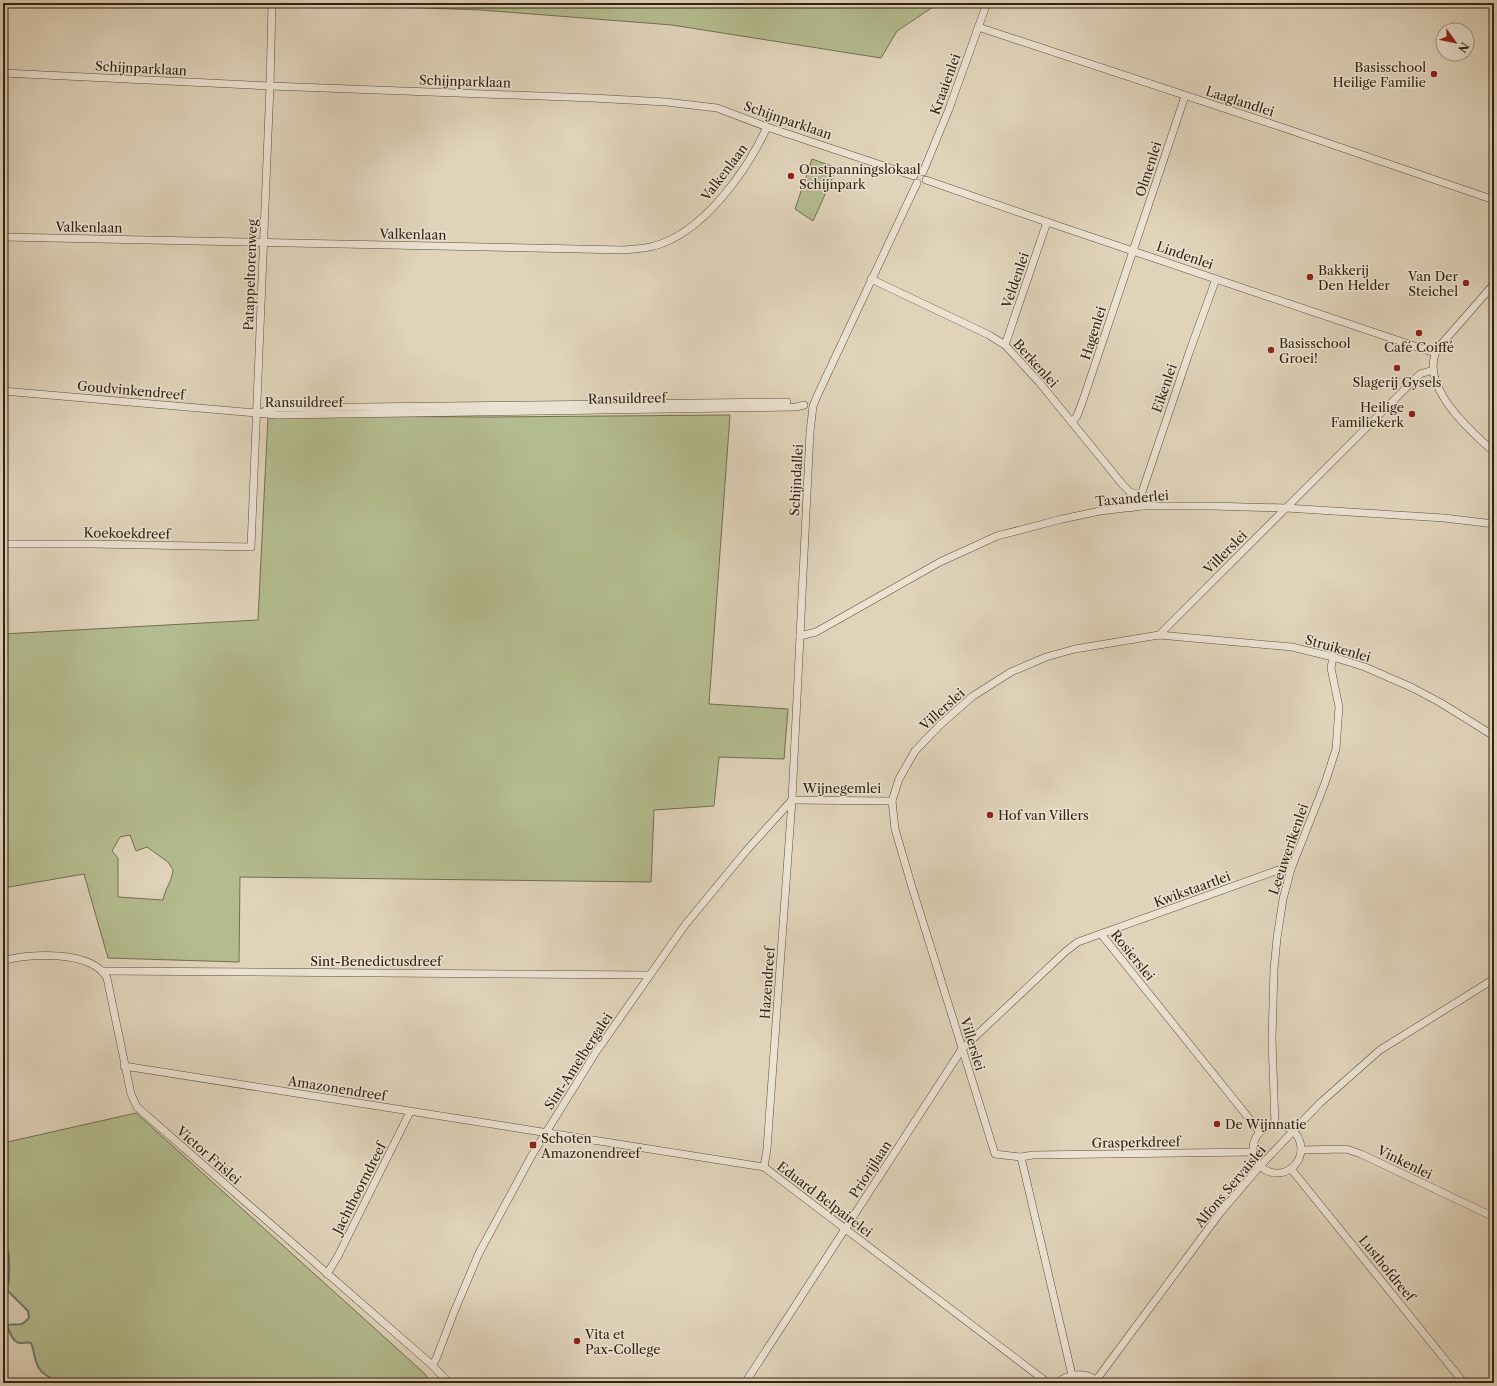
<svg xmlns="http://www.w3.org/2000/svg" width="1497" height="1386" font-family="'Libre Caslon Text',serif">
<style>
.green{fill:#b3bc8f;stroke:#726f50;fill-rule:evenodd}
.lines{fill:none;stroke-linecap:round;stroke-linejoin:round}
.stream{stroke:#6d7d6c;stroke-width:2}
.minor-casing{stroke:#5e4e3a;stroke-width:8}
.minor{stroke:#ebe2d2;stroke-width:7}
.poi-dot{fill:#8f2418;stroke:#ebe2d2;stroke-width:1.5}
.labels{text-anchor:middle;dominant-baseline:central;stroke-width:3;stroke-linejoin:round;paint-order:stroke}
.poi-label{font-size:13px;fill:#322210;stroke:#ebe2d2;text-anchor:start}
.street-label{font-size:13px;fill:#322210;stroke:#ebe2d2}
</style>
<rect width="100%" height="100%" fill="#e0d3ba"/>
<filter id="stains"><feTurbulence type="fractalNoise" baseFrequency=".005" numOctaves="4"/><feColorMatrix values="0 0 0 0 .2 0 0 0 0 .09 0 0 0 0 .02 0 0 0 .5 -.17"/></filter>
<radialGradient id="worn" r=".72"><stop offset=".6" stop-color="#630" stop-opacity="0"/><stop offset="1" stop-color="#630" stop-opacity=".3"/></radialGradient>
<g class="green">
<path d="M 225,3 L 939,3 L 897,31 L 881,58 L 672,25 L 481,10 L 280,3 Z"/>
<path d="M 812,159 L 837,168 L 813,221 L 795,209 Z"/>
<path d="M 730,415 L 709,704 L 788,709 L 784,759 L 719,757 L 714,806 L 654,810 L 651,882 L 240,877 L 239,962 L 108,958 L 84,874 L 3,888 L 3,634 L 258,620 L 268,416 L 492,417 ZM 130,835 L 136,851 L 147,847 L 168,862 L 173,870 C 172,881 165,889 163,900 L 118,897 L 118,858 L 112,851 L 120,837 Z"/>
<path d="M 136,1113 L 423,1372 L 432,1383 L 56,1383 C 52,1377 45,1376 41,1371 C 34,1363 35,1352 31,1343 C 27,1342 25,1343 21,1343 C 13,1344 9,1331 7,1325 C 18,1323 21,1328 29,1318 L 28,1311 L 7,1290 L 9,1282 L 9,1254 L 3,1236 L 3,1143 Z"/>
</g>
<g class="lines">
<path class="stream" d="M 3,1236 C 10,1253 11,1272 7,1290 L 28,1311 L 29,1318 C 20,1328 18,1323 7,1325 C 9,1331 13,1344 21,1343 C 25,1343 27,1342 31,1343 C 35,1352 34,1363 41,1371 C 45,1376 52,1377 56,1383"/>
<g class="minor-casing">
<g id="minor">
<path d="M 978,27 L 1287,129 L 1494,200"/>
<path d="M 3,73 L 270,86 L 592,98 L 666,102 L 717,108 L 767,127 L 914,176"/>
<path d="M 923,172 L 949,109 L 987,3"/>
<path d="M 926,180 L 1047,222 L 1435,353"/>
<path d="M 3,237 L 624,250 C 633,249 644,249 654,246 C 703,233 747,171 767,127"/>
<path d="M 871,279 L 989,335 L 1005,345 L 1039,382 L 1123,485 L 1130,492 L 1141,495"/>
<path d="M 1494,284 L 1438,348 C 1417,384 1470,431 1494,452"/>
<path d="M 1005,345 L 1047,222"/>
<path d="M 3,391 L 278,415 L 796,407 L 804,405"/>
<path d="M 262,412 L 276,408 L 787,402"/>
<path d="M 1072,422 L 1077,416 L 1083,400 L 1185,96"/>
<path d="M 1130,492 L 1131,508"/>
<path d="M 1142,506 L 1141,495 L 1189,353 L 1216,279"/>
<path d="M 3,544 L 91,544 L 251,547 L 270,86 L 272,3"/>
<path d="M 1159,635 L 1420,374 L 1433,370"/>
<path d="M 800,636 L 816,632 L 940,562 L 997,536 L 1062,519 L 1100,511 L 1142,506 L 1211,506 L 1286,508 L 1444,518 L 1494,524"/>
<path d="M 792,800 L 892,801"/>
<path d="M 1101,934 L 1260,1132"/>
<path d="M 3,961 C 29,953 92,950 107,978 L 131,1094 L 137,1107 L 432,1365 L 449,1383"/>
<path d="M 103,971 L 649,975"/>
<path d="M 124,1066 L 764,1167 L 1048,1383"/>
<path d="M 1275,1125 L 1272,1039 L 1274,969 L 1277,938 L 1283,899 L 1291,869 L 1325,783 L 1336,749 L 1339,707 L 1331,668 L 1333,657"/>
<circle cx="1277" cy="1149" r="24"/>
<path d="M 1301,1150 L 1346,1149 L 1361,1154 L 1494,1217"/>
<path d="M 1021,1157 L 1033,1155 L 1253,1152"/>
<path d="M 764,1167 L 767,1149 L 792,800 L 810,432 L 813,406 L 818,394 L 917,183"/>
<path d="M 1291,1169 L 1464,1383"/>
<path d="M 327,1274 L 338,1256 L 410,1112"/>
<path d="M 432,1365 L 436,1359 L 454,1312 L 479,1253 L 532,1155 L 596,1052 L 685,925 L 746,851 L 792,800"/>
<path d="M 1072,1375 L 1021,1157 L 995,1154 L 912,887 L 895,829 L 892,801 L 899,779 L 915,751 L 940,725 L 973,696 L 1011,672 L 1046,657 L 1075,649 L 1159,635 L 1292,647 L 1333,657 L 1365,667 L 1413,688 L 1441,703 L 1494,736"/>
<path d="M 745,1383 L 962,1049 L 1065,952 L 1078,942 L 1281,869 L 1291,869"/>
<path d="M 1057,1383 C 1069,1373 1087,1371 1099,1383"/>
<path d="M 1094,1383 L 1220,1213 L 1260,1166 L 1320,1103 L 1380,1050 L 1494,979"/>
</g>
</g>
<use href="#minor" class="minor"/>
</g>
<g class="poi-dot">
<circle cx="1434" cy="74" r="4"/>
<circle cx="791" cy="176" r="4"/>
<circle cx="1310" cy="277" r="4"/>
<circle cx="1466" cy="283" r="4"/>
<circle cx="1419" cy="333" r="4"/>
<circle cx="1271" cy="350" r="4"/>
<circle cx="1397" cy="368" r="4"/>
<circle cx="1412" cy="414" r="4"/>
<circle cx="990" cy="815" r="4"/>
<circle cx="1217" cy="1124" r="4"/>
<rect x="529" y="1141" width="8" height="8" rx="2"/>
<circle cx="577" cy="1341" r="4"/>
</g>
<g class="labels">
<g class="poi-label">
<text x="1426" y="67" text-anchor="end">Basisschool<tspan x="1426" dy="15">Heilige Familie</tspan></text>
<text x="799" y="169">Onstpanningslokaal<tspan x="799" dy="15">Schijnpark</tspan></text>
<text x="1318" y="270">Bakkerij<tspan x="1318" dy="15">Den Helder</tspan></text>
<text x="1458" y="276" text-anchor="end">Van Der<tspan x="1458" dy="15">Steichel</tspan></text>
<text x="1279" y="343">Basisschool<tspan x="1279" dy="15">Groei!</tspan></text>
<text x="1419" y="347" text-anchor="middle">Café Coiffé</text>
<text x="1397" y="382" text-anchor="middle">Slagerij Gysels</text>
<text x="1404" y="407" text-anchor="end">Heilige<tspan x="1404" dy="15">Familiekerk</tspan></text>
<text x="998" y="815">Hof van Villers</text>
<text x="1225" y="1124">De Wijnnatie</text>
<text x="541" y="1138">Schoten<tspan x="541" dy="15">Amazonendreef</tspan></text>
<text x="585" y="1334">Vita et<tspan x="585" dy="15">Pax-College</tspan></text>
</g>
<g class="street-label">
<text transform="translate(141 68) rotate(3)">Schijnparklaan</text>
<text transform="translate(465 81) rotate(2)">Schijnparklaan</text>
<text transform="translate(945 84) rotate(-70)">Kraaienlei</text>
<text transform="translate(1240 101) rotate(18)">Laaglandlei</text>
<text transform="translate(788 120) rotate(19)">Schijnparklaan</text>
<text transform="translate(1148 169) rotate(-72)">Olmenlei</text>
<text transform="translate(724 172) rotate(-53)">Valkenlaan</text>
<text transform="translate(89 227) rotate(1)">Valkenlaan</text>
<text transform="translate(413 234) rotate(1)">Valkenlaan</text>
<text transform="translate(1185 255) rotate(19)">Lindenlei</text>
<text transform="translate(250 275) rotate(-88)">Patappeltorenweg</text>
<text transform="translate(1015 280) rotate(-71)">Veldenlei</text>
<text transform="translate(1093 333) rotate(-72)">Hagenlei</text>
<text transform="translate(1036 363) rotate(48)">Berkenlei</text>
<text transform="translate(1164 388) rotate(-71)">Eikenlei</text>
<text transform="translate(131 390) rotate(5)">Goudvinkendreef</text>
<text transform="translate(627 398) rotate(-1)">Ransuildreef</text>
<text x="304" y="402">Ransuildreef</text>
<text transform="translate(796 480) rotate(-87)">Schijndallei</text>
<text transform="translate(1132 498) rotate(-5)">Taxanderlei</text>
<text transform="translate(127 533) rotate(1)">Koekoekdreef</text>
<text transform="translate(1225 552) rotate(-45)">Villerslei</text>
<text transform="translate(1338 648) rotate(16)">Struikenlei</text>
<text transform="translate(942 709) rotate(-42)">Villerslei</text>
<text x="842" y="788">Wijnegemlei</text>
<text transform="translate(1288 849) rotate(-71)">Leeuwerikenlei</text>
<text transform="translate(1192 889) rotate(-20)">Kwikstaartlei</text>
<text transform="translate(1133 955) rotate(51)">Rosierslei</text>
<text x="376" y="961">Sint-Benedictusdreef</text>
<text transform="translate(767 983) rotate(-86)">Hazendreef</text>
<text transform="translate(973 1044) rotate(73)">Villerslei</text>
<text transform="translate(578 1061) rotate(-57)">Sint-Amelbergalei</text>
<text transform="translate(337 1088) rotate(9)">Amazonendreef</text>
<text transform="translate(1136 1142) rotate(-1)">Grasperkdreef</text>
<text transform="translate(209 1155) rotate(41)">Victor Frislei</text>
<text transform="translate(1405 1162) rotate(26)">Vinkenlei</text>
<text transform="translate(870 1169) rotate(-57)">Priorijlaan</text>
<text transform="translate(1230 1186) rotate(-50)">Alfons Servaislei</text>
<text transform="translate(359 1188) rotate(-63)">Jachthoorndreef</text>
<text transform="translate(825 1199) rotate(37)">Eduard Belpairelei</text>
<text transform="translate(1387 1268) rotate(51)">Lusthofdreef</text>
</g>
</g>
<rect width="1497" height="1386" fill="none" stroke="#e0d3ba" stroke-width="16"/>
<rect x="4" y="4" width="1489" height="1378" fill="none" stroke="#322210" stroke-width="2"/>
<rect x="8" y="8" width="1481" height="1370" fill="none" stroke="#322210"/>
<g transform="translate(1455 42) rotate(123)"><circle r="19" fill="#ebe2d2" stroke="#a19584"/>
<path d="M0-3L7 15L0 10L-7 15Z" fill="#8f2418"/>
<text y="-6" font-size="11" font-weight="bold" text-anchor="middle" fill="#322210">N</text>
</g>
<rect width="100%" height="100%" filter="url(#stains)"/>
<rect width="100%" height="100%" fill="url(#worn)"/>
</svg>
